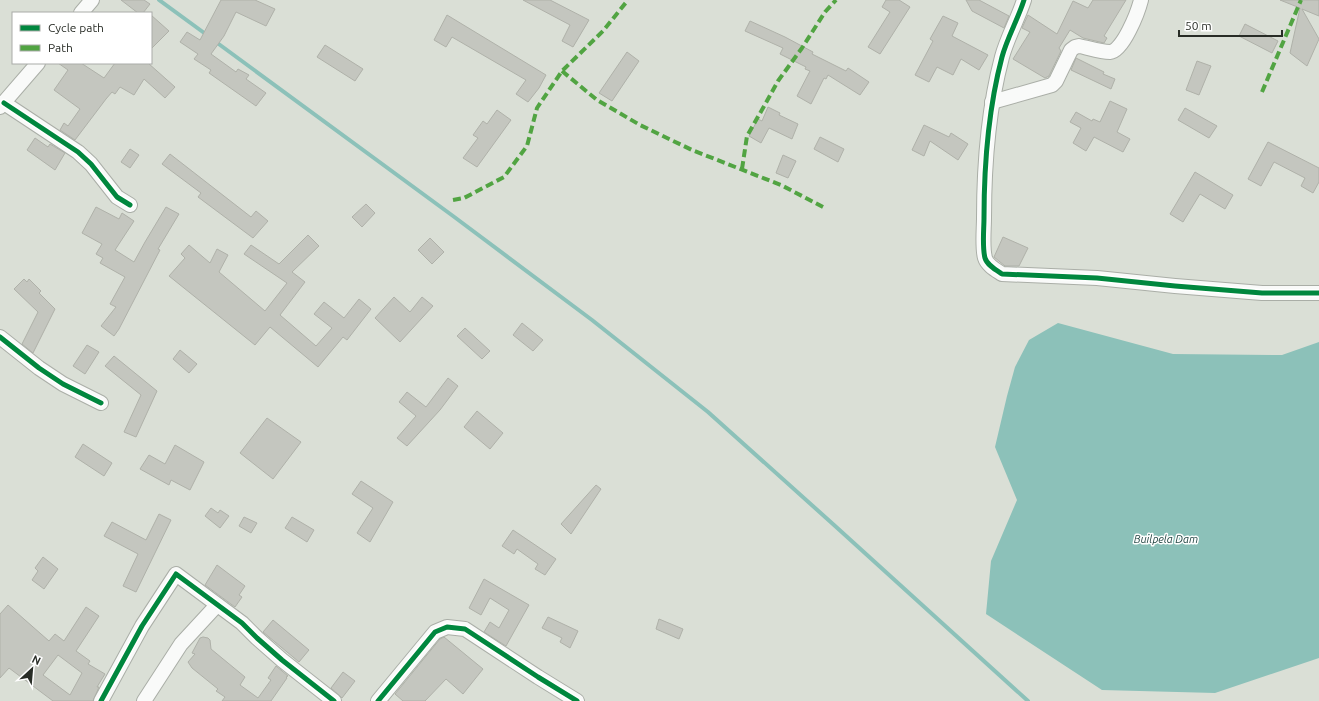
<svg xmlns="http://www.w3.org/2000/svg" width="1319" height="701" font-family="Ubuntu,sans-serif">
<style>
.water{fill:#8cc1b9}
.lines{fill:none;stroke-linecap:round;stroke-linejoin:round}
.stream{stroke:#8cc1b9;stroke-width:4}
.building{fill:#c4c6bf;stroke:#afb1a9;fill-rule:evenodd}
.minor-casing{stroke:#aaaea7;stroke-width:16}
.minor{stroke:#f9faf9;stroke-width:14}
.quiet{stroke:#51a442;stroke-width:4;stroke-dasharray:8 4;stroke-linecap:butt}
.cycleway-casing{stroke:#fff;stroke-width:8}
.cycleway{stroke:#00873e;stroke-width:5}
.labels{text-anchor:middle;dominant-baseline:central;stroke-width:3;stroke-linejoin:round;paint-order:stroke}
.water-label{font-size:11px;font-style:italic;fill:#1b3f3c;stroke:#fff}
</style>
<rect width="100%" height="100%" fill="#dadfd6"/>
<path class="water" d="M 1058,323 L 1173,354 L 1282,355 L 1319,342 L 1319,658 L 1215,693 L 1102,690 L 986,614 L 991,561 L 1017,500 L 995,447 L 1007,396 L 1015,367 L 1029,340 Z"/>
<g class="lines">
<g class="stream">
<path d="M 159,0 L 207,35"/>
<path d="M 216,42 L 453,216 L 592,320 L 708,412 L 834,525 L 1028,701"/>
</g>
</g>
<g class="building">
<path d="M 121,0 L 144,0 L 150,4 L 143,13 L 138,13 Z"/>
<path d="M 221,0 L 255,0 L 275,9 L 266,26 L 236,12 L 224,36 L 211,54 L 236,72 L 238,69 L 249,75 L 246,79 L 266,93 L 256,106 L 209,73 L 211,70 L 194,59 L 198,54 L 180,42 L 187,32 L 200,40 Z"/>
<path d="M 523,0 L 550,0 L 589,20 L 573,47 L 562,41 L 570,25 Z"/>
<path d="M 886,0 L 899,0 L 910,7 L 880,54 L 868,47 L 890,12 L 882,7 Z"/>
<path d="M 966,0 L 979,0 L 1009,16 L 1004,28 L 972,11 Z"/>
<path d="M 1093,0 L 1126,0 L 1104,36 L 1107,38 L 1104,43 L 1083,38 L 1070,30 L 1059,48 L 1061,51 L 1049,76 L 1045,78 L 1013,59 L 1030,32 L 1022,28 L 1028,15 L 1057,34 L 1073,1 L 1088,8 Z"/>
<path d="M 1280,0 L 1319,0 L 1319,16 L 1302,9 L 1319,39 L 1307,66 L 1290,53 L 1300,8 Z"/>
<path d="M 151,15 L 169,31 L 151,49 Z"/>
<path d="M 447,15 L 546,75 L 539,88 L 528,102 L 516,94 L 526,80 L 452,37 L 446,47 L 434,40 Z"/>
<path d="M 943,16 L 958,23 L 952,36 L 988,55 L 979,70 L 961,59 L 953,75 L 937,67 L 929,82 L 915,75 L 933,41 L 930,39 Z"/>
<path d="M 750,21 L 785,37 L 813,52 L 812,54 L 846,71 L 848,68 L 869,82 L 860,95 L 828,75 L 826,79 L 824,78 L 811,104 L 797,96 L 810,71 L 805,69 L 806,67 L 780,54 L 783,48 L 745,31 Z"/>
<path d="M 1245,24 L 1278,41 L 1272,53 L 1239,36 Z"/>
<path d="M 325,45 L 363,69 L 355,81 L 317,57 Z"/>
<path d="M 627,52 L 639,61 L 612,101 L 599,93 Z"/>
<path d="M 1076,58 L 1104,72 L 1103,74 L 1115,79 L 1111,89 L 1071,70 Z"/>
<path d="M 1197,61 L 1211,66 L 1199,95 L 1186,90 Z"/>
<path d="M 58,63 L 81,63 L 104,78 L 115,63 L 148,63 L 175,87 L 165,98 L 144,79 L 134,95 L 120,87 L 115,94 L 112,92 L 106,99 L 75,140 L 60,130 L 64,123 L 68,126 L 80,109 L 54,90 L 68,70 Z"/>
<path d="M 1110,101 L 1127,109 L 1117,132 L 1130,139 L 1123,152 L 1094,137 L 1086,151 L 1073,143 L 1081,128 L 1070,122 L 1076,112 L 1092,121 L 1093,119 L 1100,122 Z"/>
<path d="M 768,107 L 780,113 L 779,115 L 798,124 L 792,139 L 769,128 L 761,143 L 749,136 L 758,119 L 762,121 Z"/>
<path d="M 1185,108 L 1217,126 L 1209,138 L 1178,120 Z"/>
<path d="M 497,110 L 511,120 L 477,167 L 463,158 L 478,138 L 473,135 L 483,121 L 487,124 Z"/>
<path d="M 924,125 L 949,137 L 951,133 L 968,144 L 958,160 L 930,141 L 924,156 L 912,150 Z"/>
<path d="M 820,137 L 844,149 L 838,162 L 814,149 Z"/>
<path d="M 35,138 L 48,147 L 50,144 L 65,153 L 55,170 L 27,150 Z"/>
<path d="M 1268,142 L 1319,168 L 1319,182 L 1313,193 L 1301,186 L 1305,178 L 1274,162 L 1261,186 L 1248,179 Z"/>
<path d="M 130,149 L 139,155 L 130,168 L 121,162 Z"/>
<path d="M 170,154 L 251,217 L 256,211 L 268,221 L 253,238 L 198,197 L 201,193 L 162,164 Z"/>
<path d="M 783,155 L 796,161 L 788,178 L 776,173 Z"/>
<path d="M 1195,172 L 1233,195 L 1225,209 L 1200,194 L 1183,222 L 1170,214 Z"/>
<path d="M 366,204 L 375,213 L 362,227 L 352,217 Z"/>
<path d="M 96,207 L 119,219 L 122,213 L 134,221 L 115,250 L 134,262 L 145,242 L 166,207 L 179,214 L 158,249 L 160,250 L 119,329 L 114,336 L 101,326 L 116,307 L 110,304 L 125,277 L 100,263 L 103,258 L 96,254 L 102,244 L 82,233 Z"/>
<path d="M 308,235 L 319,246 L 292,272 L 305,282 L 280,315 L 316,346 L 332,328 L 314,314 L 324,302 L 344,318 L 359,299 L 371,309 L 347,340 L 343,337 L 318,367 L 270,327 L 255,345 L 169,276 L 185,258 L 181,254 L 189,245 L 210,263 L 217,249 L 228,255 L 219,272 L 265,311 L 287,283 L 244,254 L 251,245 L 279,264 Z"/>
<path d="M 1003,237 L 1028,248 L 1019,266 L 1005,266 L 994,257 Z"/>
<path d="M 430,238 L 444,252 L 432,264 L 418,250 Z"/>
<path d="M 24,279 L 27,282 L 29,279 L 41,291 L 39,293 L 55,309 L 33,353 L 22,344 L 38,312 L 14,289 Z"/>
<path d="M 394,297 L 410,312 L 422,297 L 433,306 L 400,342 L 375,318 Z"/>
<path d="M 522,323 L 543,340 L 533,351 L 513,335 Z"/>
<path d="M 465,328 L 490,351 L 482,359 L 457,336 Z"/>
<path d="M 87,345 L 99,352 L 85,374 L 73,366 Z"/>
<path d="M 180,350 L 197,364 L 189,373 L 173,359 Z"/>
<path d="M 114,356 L 157,391 L 136,437 L 124,432 L 141,395 L 105,366 Z"/>
<path d="M 448,378 L 458,386 L 440,410 L 407,446 L 397,438 L 416,416 L 399,402 L 407,392 L 426,407 Z"/>
<path d="M 477,411 L 503,433 L 490,449 L 464,427 Z"/>
<path d="M 267,418 L 301,442 L 273,479 L 240,453 Z"/>
<path d="M 83,444 L 112,463 L 104,476 L 75,457 Z"/>
<path d="M 175,445 L 204,462 L 190,490 L 171,480 L 169,485 L 140,469 L 149,455 L 165,464 Z"/>
<path d="M 361,481 L 393,502 L 370,542 L 357,533 L 373,508 L 352,494 Z"/>
<path d="M 596,485 L 601,489 L 571,534 L 561,524 Z"/>
<path d="M 211,508 L 218,513 L 220,510 L 229,516 L 220,528 L 205,516 Z"/>
<path d="M 159,514 L 171,520 L 136,592 L 123,586 L 138,554 L 104,536 L 112,522 L 146,540 Z"/>
<path d="M 244,517 L 257,523 L 251,533 L 239,526 Z"/>
<path d="M 292,517 L 314,530 L 307,542 L 285,528 Z"/>
<path d="M 513,530 L 556,559 L 545,575 L 535,569 L 538,564 L 517,549 L 514,554 L 502,546 Z"/>
<path d="M 43,557 L 58,569 L 44,589 L 32,580 L 38,571 L 35,568 Z"/>
<path d="M 217,565 L 245,586 L 239,595 L 242,597 L 235,607 L 205,585 Z"/>
<path d="M 484,579 L 529,605 L 506,646 L 484,632 L 490,622 L 499,628 L 509,610 L 490,598 L 481,615 L 469,608 Z"/>
<path d="M 8,605 L 49,641 L 55,634 L 64,641 L 86,607 L 99,616 L 76,651 L 90,661 L 88,664 L 105,674 L 97,687 L 99,687 L 93,701 L 53,701 L 9,668 L 0,678 L 0,614 ZM 58,655 L 82,673 L 70,695 L 43,675 Z"/>
<path d="M 548,617 L 578,631 L 570,648 L 560,642 L 562,638 L 542,628 Z"/>
<path d="M 659,619 L 683,629 L 679,639 L 656,629 Z"/>
<path d="M 273,620 L 309,650 L 299,662 L 263,632 Z"/>
<path d="M 203,637 L 208,638 L 210,640 L 211,649 L 245,677 L 240,685 L 258,698 L 271,680 L 268,678 L 276,666 L 288,676 L 286,677 L 287,678 L 271,701 L 222,701 L 225,697 L 216,691 L 218,689 L 192,668 L 188,662 L 195,654 L 192,653 L 200,638 Z"/>
<path d="M 444,637 L 483,669 L 463,694 L 446,679 L 425,701 L 403,701 L 395,694 L 440,639 Z"/>
<path d="M 343,672 L 355,681 L 342,698 L 331,688 Z"/>
</g>
<g class="lines">
<g class="minor-casing">
<g id="minor">
<path d="M 1024,0 C 1018,19 1007,38 1002,57 C 988,110 984,163 984,218 C 984,229 982,247 985,258 C 987,265 996,270 1002,274 L 1097,278 L 1175,286 L 1262,293 L 1319,293"/>
<path d="M 81,13 L 92,0"/>
<path d="M 992,102 L 1052,85 L 1056,81 L 1071,50 L 1075,47 L 1079,46 C 1089,48 1100,52 1110,52 C 1123,51 1138,12 1141,0"/>
<path d="M 4,103 L 78,152 L 91,164 L 117,197 L 130,205"/>
<path d="M 0,107 L 38,63"/>
<path d="M 0,337 L 39,368 L 63,384 L 101,403"/>
<path d="M 101,701 L 142,626 L 176,574 L 242,623 L 257,638 L 282,660 L 334,701"/>
<path d="M 144,701 L 181,644 L 217,605"/>
<path d="M 378,701 L 435,632 L 447,627 L 465,629 L 538,677 L 577,701"/>
</g>
</g>
<use href="#minor" class="minor"/>
<g class="quiet">
<path d="M 562,71 L 597,100 L 640,125 L 692,150 L 781,185 L 823,207"/>
<path d="M 1262,92 L 1301,0"/>
<path d="M 742,169 L 747,136 L 763,108 L 778,81 L 802,48 L 825,12 L 836,0"/>
<path d="M 453,200 L 464,198 L 504,177 L 527,146 L 537,108 L 562,71 L 603,31 L 628,0"/>
</g>
<g class="cycleway-casing">
<g id="cycleway">
<path d="M 1024,0 C 1018,19 1007,38 1002,57 C 988,110 984,163 984,218 C 984,229 982,247 985,258 C 987,265 996,270 1002,274 L 1097,278 L 1175,286 L 1262,293 L 1319,293"/>
<path d="M 4,103 L 78,152 L 91,164 L 117,197 L 130,205"/>
<path d="M 0,337 L 39,368 L 63,384 L 101,403"/>
<path d="M 101,701 L 142,626 L 176,574 L 242,623 L 257,638 L 282,660 L 334,701"/>
<path d="M 378,701 L 435,632 L 447,627 L 465,629 L 538,677 L 577,701"/>
</g>
</g>
<use href="#cycleway" class="cycleway"/>
</g>
<g class="labels">
<g class="water-label">
<text x="1166" y="539">Builpela Dam</text>
</g>
</g>
<rect x="12" y="12" width="140" height="52" fill="#ffffff" stroke="#a9aba8"/>
<rect x="20" y="25" width="20" height="6" fill="#00873e" stroke="#a9aba8"/>
<text x="48" y="32" font-size="12" fill="#282c26">Cycle path</text>
<rect x="20" y="45" width="20" height="6" fill="#51a442" stroke="#a9aba8"/>
<text x="48" y="52" font-size="12" fill="#282c26">Path</text>
<g transform="translate(32 669) rotate(26)" stroke="#ffffff" stroke-width="3" paint-order="stroke">
<path d="M0-3L7 15L0 10L-7 15Z" fill="#282c26"/>
<text y="-6" font-size="11" font-weight="bold" text-anchor="middle" fill="#282c26">N</text>
</g>
<path d="M1179 30v6h103v-6" fill="none" stroke="#282c26" stroke-width="2"/>
<text x="1185" y="30" font-size="12" fill="#282c26" stroke="#ffffff" stroke-width="3" paint-order="stroke">50 m</text>
</svg>
